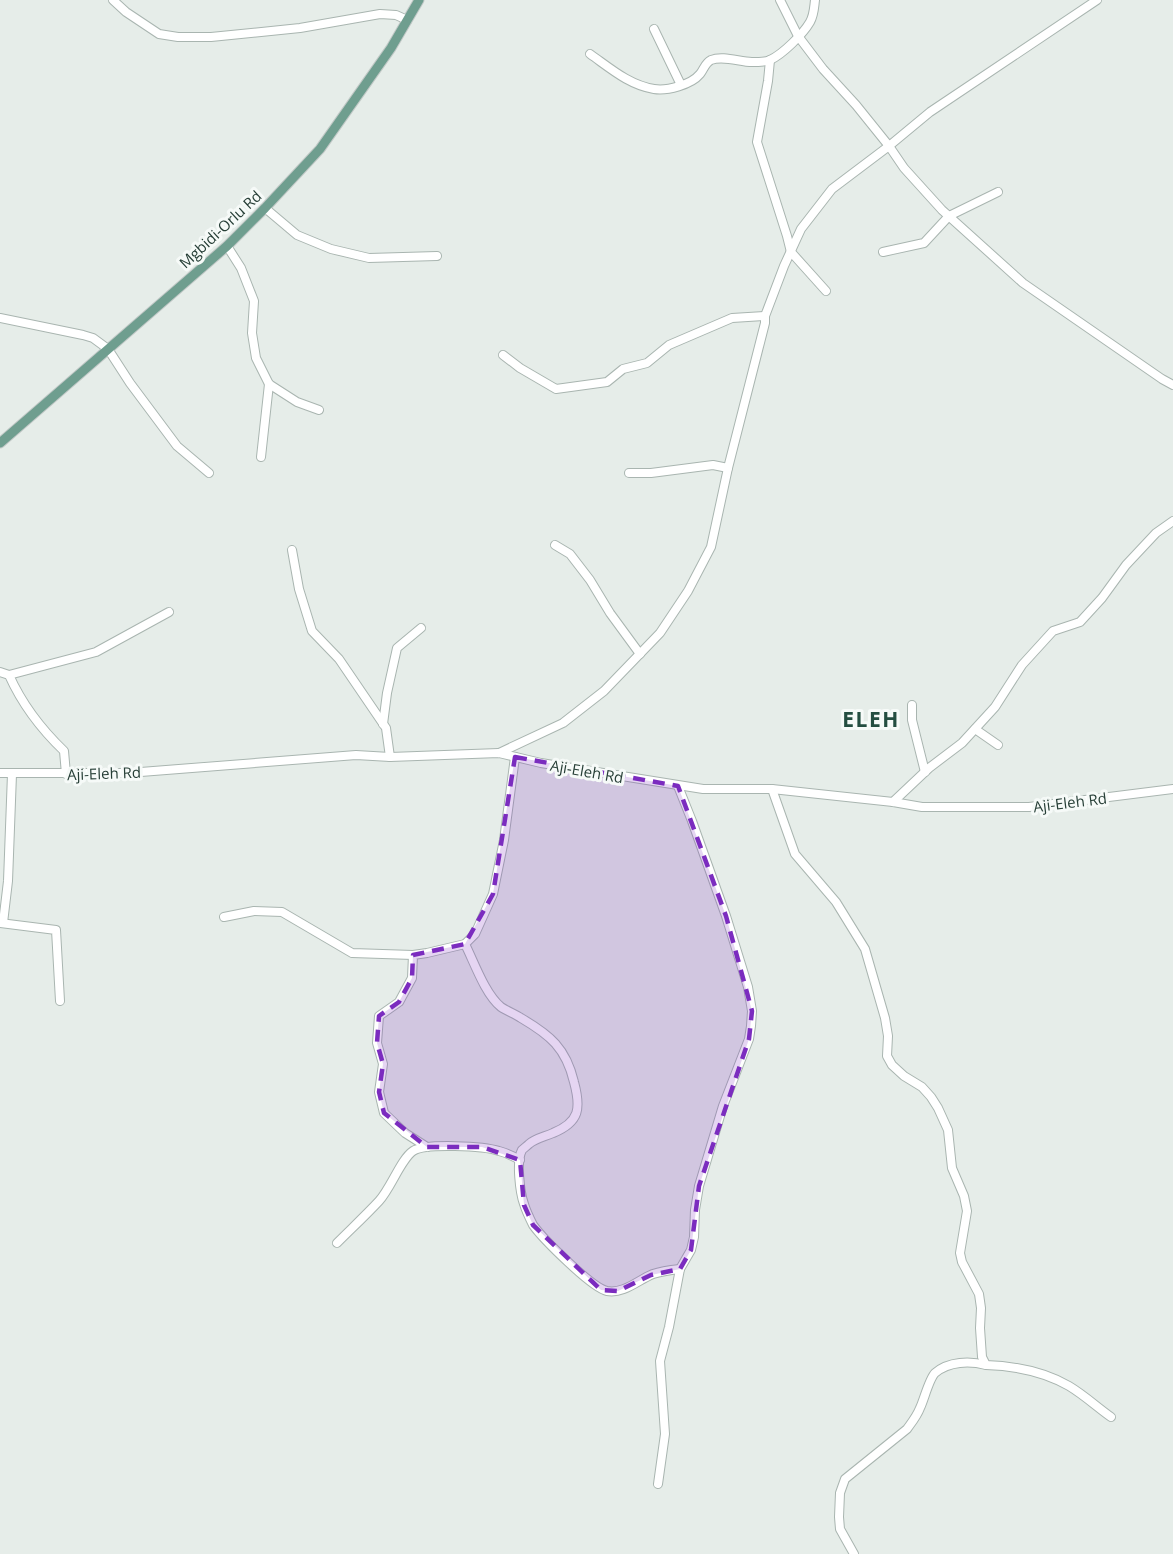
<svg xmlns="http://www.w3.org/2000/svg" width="1173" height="1554" font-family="'Open Sans',sans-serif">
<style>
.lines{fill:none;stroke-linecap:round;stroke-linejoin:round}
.minor-casing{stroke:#a9b5b0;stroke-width:10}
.major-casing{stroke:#c2c9c7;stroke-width:11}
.minor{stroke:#fff;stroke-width:8}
.major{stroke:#6f9e8f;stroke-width:9}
.marked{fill:#7b2cbf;fill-opacity:0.2;stroke:#7b2cbf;stroke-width:4.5;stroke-dasharray:12 8;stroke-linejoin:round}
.labels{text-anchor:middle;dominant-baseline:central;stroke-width:6;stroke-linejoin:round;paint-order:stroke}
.street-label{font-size:15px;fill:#263e36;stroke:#f6faf8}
.district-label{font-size:21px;font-weight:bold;letter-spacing:1.5px;fill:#244e41;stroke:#f6faf8}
</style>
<rect width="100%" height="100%" fill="#e6ede9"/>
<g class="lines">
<g class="minor-casing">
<g id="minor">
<path d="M 113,0 L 126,12 L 159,34 L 178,37 L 211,37 L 300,28 L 380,14 L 396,15 L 405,19 L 407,21"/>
<path d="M 780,0 L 798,36 L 823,69 L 856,105 L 889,146 L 904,168 L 942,210 L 1023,283 L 1162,379 L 1173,385"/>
<path d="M 654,29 L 681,85"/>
<path d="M 590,54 C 610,68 629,85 654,89 C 667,91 691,85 700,74 C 704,69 705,63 711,60 C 723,55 740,62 752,62 C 757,62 766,62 770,60 C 783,54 803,34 810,22 C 814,15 814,8 815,0"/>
<path d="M 770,60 L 768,81 L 757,142 L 787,236 L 791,252 L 826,291"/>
<path d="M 265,208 L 297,235 L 331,249 L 369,258 L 437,256"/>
<path d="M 227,246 L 241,268 L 254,301 L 252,333 L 256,358 L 269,384 L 297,402 L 319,410"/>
<path d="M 883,252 L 924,243 L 949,216 L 998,192"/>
<path d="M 0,318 L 83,335 L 93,338 L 108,349 L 130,383 L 177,446 L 209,473"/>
<path d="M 503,355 L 520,368 L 556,389 L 607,382 L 623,369 L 647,363 L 669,345 L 732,318 L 765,316"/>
<path d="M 261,457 L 269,384"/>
<path d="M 629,473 L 651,473 L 713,465 L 728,468"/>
<path d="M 555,545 L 570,554 L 590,580 L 610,613 L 640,654"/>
<path d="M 292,550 L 299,589 L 312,631 L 339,659 L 386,728 L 390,757"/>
<path d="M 0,672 L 9,675 C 22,704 41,729 64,751 L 66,774"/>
<path d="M 9,675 L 96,652 L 169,612"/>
<path d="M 912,705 L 912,720 L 925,772"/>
<path d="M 383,724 L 387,693 L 397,648 L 421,628"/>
<path d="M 975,729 L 998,745"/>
<path d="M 499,753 L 563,723 L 604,691 L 660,633 L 688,591 L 711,547 L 728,468 L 765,323 L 765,316 L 784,266 L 801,229 L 832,189 L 889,146 L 930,112 L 1097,0"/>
<path d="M 515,757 L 504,840 L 493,894 L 475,934 L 465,944 C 474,962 485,994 501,1007 C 507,1011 515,1014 521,1018 C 550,1035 566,1048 574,1082 C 581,1108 580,1122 553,1133 C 544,1137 536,1138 529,1144 C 528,1145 523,1149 522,1150 C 516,1161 520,1193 524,1204 C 526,1211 530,1219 533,1225 C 543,1239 592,1288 607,1291 C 624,1294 638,1280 653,1274 C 662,1271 671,1270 680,1269"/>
<path d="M 0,773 L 128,773 L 356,755 L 390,757 L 499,753 L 541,763 L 703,789 L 772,789 L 893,802 L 922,807 L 1029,807 L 1173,789"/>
<path d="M 772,789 L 795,854 L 836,902 L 865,949 L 885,1018 L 888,1036 L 887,1056 L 892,1065 L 904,1076 L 922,1087 L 931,1097 L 938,1108 L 948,1130 L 952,1168 L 964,1196 L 967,1211 L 960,1253 L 962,1262 L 979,1294 L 981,1308 L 980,1328 L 982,1357 L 986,1365 C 1016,1366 1043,1371 1069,1386 C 1084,1395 1097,1407 1111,1417"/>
<path d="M 893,802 L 929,768 L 962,743 L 995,707 L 1022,665 L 1053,631 L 1080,622 L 1102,598 L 1126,565 L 1156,533 L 1173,521"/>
<path d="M 224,917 L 254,911 L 282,912 L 352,953 L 413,955"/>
<path d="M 0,923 L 56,930 L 60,1001"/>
<path d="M 3,923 L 8,881 L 12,774"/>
<path d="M 427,1147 L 405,1133 L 384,1113 L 379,1092 L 383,1064 L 377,1043 L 379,1016 L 399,1002 L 412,978 L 413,955 L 427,953 L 465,944"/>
<path d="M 337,1243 C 351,1229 366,1215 379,1201 C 391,1188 401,1159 413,1151 C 425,1143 484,1146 499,1151 C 507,1153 513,1156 520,1160"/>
<path d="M 658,1484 L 665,1434 L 660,1361 L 669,1327 L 680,1269 L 691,1250 L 694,1237 L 695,1210 L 699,1186 L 723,1106 L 749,1039 L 751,1026 L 752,1011 L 748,987 L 726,916 L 692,821 L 678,786"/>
<path d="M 854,1554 L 840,1529 L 839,1517 L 840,1493 L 845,1479 L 907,1429 C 912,1422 917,1416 920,1408 C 924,1400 929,1379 935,1373 C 949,1361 970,1361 986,1365"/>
</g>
</g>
<g class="major-casing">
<path id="major" d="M 0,443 L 227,246 L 265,208 L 320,149 L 391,48 L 419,0"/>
</g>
<use href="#minor" class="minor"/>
<use href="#major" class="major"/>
</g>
<path class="marked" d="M 515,757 L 678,786 L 726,916 L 752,1011 L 749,1039 L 699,1186 L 691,1250 L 680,1269 L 651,1275 L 618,1291 L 601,1290 L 533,1225 L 524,1205 L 520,1160 L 482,1147 L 427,1147 L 384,1113 L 379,1092 L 383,1064 L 377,1043 L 379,1016 L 399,1002 L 412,978 L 413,955 L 465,944 L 493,894 Z"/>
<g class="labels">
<g class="street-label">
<text transform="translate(220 229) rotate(-43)">Mgbidi-Orlu Rd</text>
<text transform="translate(587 771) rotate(10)">Aji-Eleh Rd</text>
<text transform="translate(104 773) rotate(-2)">Aji-Eleh Rd</text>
<text transform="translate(1070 802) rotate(-7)">Aji-Eleh Rd</text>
</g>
<g class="district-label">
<text x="871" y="719">ELEH</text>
</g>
</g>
</svg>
